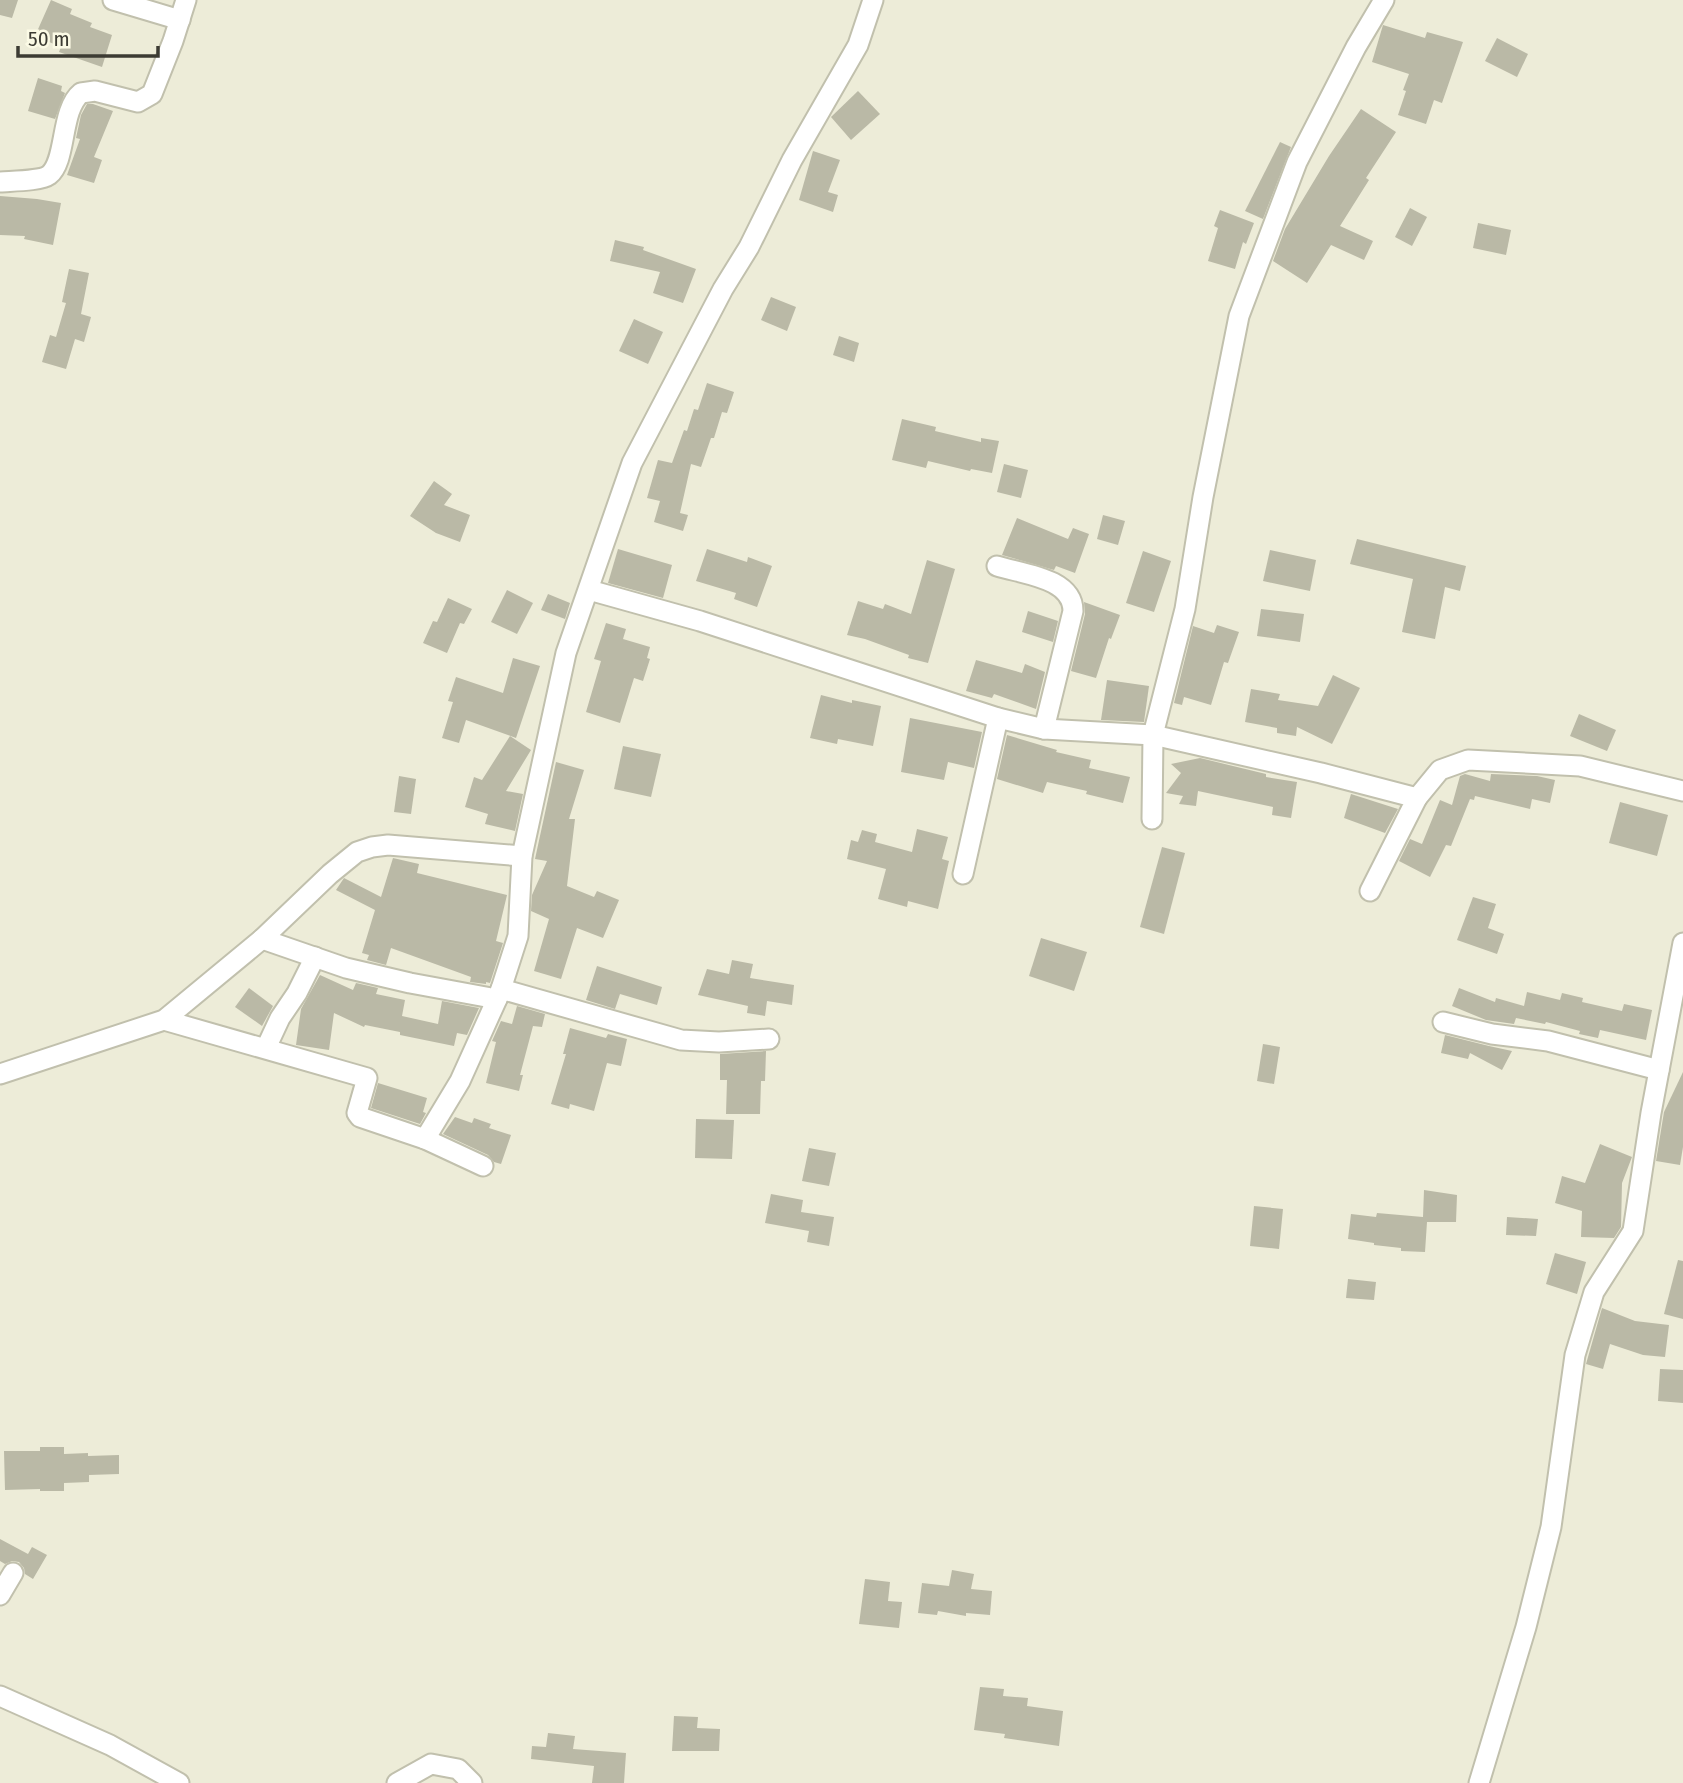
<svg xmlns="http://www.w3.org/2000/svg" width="1683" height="1783" font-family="'Fira Sans Condensed',sans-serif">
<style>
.building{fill:#bab9a6}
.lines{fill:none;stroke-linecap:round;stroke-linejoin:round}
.street-casing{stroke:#c1c0ad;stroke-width:23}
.street{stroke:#fff;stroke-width:19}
</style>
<rect width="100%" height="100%" fill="#edecd8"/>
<g class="building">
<path d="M 0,0 L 18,0 L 12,18 L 0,15 Z"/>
<path d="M 51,0 L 72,9 L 70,14 L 92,23 L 90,27 L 112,35 L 102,67 L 59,52 L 61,47 L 35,36 Z"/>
<path d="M 1383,25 L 1425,38 L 1427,32 L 1463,42 L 1442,103 L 1434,100 L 1426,124 L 1398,115 L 1406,91 L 1403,90 L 1409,74 L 1372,62 Z"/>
<path d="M 1497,38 L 1528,54 L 1517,77 L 1485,61 Z"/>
<path d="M 38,78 L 62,86 L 61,91 L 65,93 L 55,119 L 28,111 Z"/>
<path d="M 858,91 L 880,114 L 851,140 L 831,117 Z"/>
<path d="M 87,104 L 93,104 L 113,111 L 94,157 L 102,160 L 94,183 L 67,175 L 80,139 L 76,138 L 81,115 Z"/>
<path d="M 1361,109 L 1396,132 L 1366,178 L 1369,180 L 1340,226 L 1373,241 L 1364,260 L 1331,245 L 1307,283 L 1273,261 L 1285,229 L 1329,156 Z"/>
<path d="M 1280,142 L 1291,147 L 1263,219 L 1245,211 Z"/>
<path d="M 813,151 L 840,160 L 828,192 L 838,195 L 833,212 L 799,200 Z"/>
<path d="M 0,196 L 37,199 L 61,203 L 53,245 L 24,239 L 25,236 L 0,235 Z"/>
<path d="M 1410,208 L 1427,217 L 1412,246 L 1395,237 Z"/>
<path d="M 1220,210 L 1254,223 L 1246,244 L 1243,242 L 1235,269 L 1208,261 L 1218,228 L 1214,226 Z"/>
<path d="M 1478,223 L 1511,230 L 1506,255 L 1473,248 Z"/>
<path d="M 615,240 L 644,247 L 643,250 L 696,269 L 683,303 L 653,293 L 660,272 L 610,261 Z"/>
<path d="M 69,269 L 89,273 L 81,314 L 91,317 L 84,342 L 75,339 L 66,369 L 42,362 L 50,335 L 56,337 L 66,303 L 62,302 Z"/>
<path d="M 771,297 L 796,307 L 787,331 L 761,320 Z"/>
<path d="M 634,319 L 663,332 L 648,364 L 619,351 Z"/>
<path d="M 839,336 L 859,343 L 854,362 L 833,355 Z"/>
<path d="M 707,383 L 734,392 L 727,413 L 722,412 L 714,438 L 711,438 L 701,467 L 691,464 L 680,513 L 688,515 L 683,531 L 654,522 L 660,501 L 647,498 L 658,460 L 672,463 L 684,430 L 687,431 L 694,409 L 698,410 Z"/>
<path d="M 902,419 L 936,427 L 935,431 L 981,442 L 981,438 L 999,441 L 992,473 L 971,469 L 970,471 L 928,461 L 926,468 L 892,460 Z"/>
<path d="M 1004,464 L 1028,470 L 1021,498 L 997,492 Z"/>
<path d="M 434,481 L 452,494 L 444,505 L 470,515 L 460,542 L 436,533 L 410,516 Z"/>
<path d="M 1103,515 L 1125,521 L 1118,545 L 1097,539 Z"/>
<path d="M 1017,518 L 1068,539 L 1073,528 L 1089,534 L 1075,573 L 1056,566 L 1054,570 L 1002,555 Z"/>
<path d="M 1357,539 L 1466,566 L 1460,591 L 1445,587 L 1435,639 L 1402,632 L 1413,579 L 1350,564 Z"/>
<path d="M 618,549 L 672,565 L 663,598 L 608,583 Z"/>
<path d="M 707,549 L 747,562 L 748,557 L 772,566 L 757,607 L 734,599 L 736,593 L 696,581 Z"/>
<path d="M 1270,550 L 1316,560 L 1310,591 L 1263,581 Z"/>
<path d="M 1143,551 L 1171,561 L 1154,612 L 1126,603 Z"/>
<path d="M 927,560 L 955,569 L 928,663 L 908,658 L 909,655 L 865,639 L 847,635 L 858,601 L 883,609 L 885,604 L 911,614 Z"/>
<path d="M 507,590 L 533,603 L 517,634 L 491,622 Z"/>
<path d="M 548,594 L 570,603 L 565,619 L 541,610 Z"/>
<path d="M 448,598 L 472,609 L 464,624 L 460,623 L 447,653 L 423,643 L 433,621 L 437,622 Z"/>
<path d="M 1084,602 L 1120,615 L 1111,639 L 1109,638 L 1096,678 L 1071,671 L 1085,614 Z"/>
<path d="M 1261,609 L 1304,614 L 1300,642 L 1257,636 Z"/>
<path d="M 1028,611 L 1058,621 L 1053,642 L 1022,632 Z"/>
<path d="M 606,623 L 626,629 L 623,639 L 650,647 L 647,658 L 650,659 L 643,681 L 634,678 L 620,723 L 586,712 L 601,661 L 594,659 Z"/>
<path d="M 1217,625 L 1239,632 L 1228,663 L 1224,662 L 1211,705 L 1184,697 L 1182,705 L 1174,703 L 1193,626 L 1214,633 Z"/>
<path d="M 513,658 L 540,666 L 516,738 L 466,720 L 459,743 L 442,738 L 453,702 L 448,701 L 456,677 L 503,693 Z"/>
<path d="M 976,660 L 1022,673 L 1025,664 L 1045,672 L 1036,709 L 994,694 L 992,698 L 966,691 Z"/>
<path d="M 1333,675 L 1360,688 L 1332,744 L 1297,727 L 1296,736 L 1277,733 L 1277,728 L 1245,722 L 1251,689 L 1280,694 L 1278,700 L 1318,706 Z"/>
<path d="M 1107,680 L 1149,686 L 1144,722 L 1101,720 Z"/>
<path d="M 821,695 L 852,703 L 852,700 L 881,706 L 873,746 L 838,739 L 837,744 L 810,738 Z"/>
<path d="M 1579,714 L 1616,730 L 1607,751 L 1570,736 Z"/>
<path d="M 910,718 L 982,732 L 974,768 L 948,762 L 944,780 L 901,772 Z"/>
<path d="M 1007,735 L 1057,750 L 1056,752 L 1091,760 L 1089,768 L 1130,777 L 1123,803 L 1086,794 L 1087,791 L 1047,782 L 1043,793 L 997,779 Z"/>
<path d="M 510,736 L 531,750 L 506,791 L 523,794 L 515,831 L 485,824 L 488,814 L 465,807 L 474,777 L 482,780 Z"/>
<path d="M 623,746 L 661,754 L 651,797 L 614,789 Z"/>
<path d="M 1200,758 L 1266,774 L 1266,777 L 1297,782 L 1291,818 L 1272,815 L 1273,807 L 1198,791 L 1196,806 L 1179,804 L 1183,796 L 1166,793 L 1181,773 L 1171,764 Z"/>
<path d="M 556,762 L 584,770 L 569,819 L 575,819 L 567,886 L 594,897 L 597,891 L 619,900 L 603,938 L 577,928 L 561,979 L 534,971 L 549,919 L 531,911 L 532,895 L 547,861 L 535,859 Z"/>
<path d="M 1465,774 L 1490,781 L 1491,774 L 1537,776 L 1555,780 L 1550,803 L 1532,799 L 1530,809 L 1475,796 L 1474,800 L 1470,799 L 1451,846 L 1446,845 L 1430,877 L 1399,861 L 1410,839 L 1422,844 L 1440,800 L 1452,805 L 1460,776 Z"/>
<path d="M 399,776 L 416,779 L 411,814 L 394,812 Z"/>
<path d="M 1351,794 L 1398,809 L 1385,833 L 1344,818 Z"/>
<path d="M 1620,802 L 1668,815 L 1657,856 L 1609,843 Z"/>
<path d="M 917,829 L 948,837 L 942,859 L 949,861 L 938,909 L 908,901 L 907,907 L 878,899 L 886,869 L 847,859 L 851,840 L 858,842 L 862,830 L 877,834 L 875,842 L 912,852 Z"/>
<path d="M 1162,847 L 1185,853 L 1164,934 L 1140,927 Z"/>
<path d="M 393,858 L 419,864 L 417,873 L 507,895 L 496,941 L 503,943 L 490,983 L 486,982 L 486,984 L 470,982 L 471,977 L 391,948 L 386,965 L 367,960 L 369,955 L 362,953 L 375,910 L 336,890 L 344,878 L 381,897 Z"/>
<path d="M 1473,897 L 1496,904 L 1488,928 L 1504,934 L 1497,954 L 1457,940 Z"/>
<path d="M 1041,938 L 1087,952 L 1074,991 L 1029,976 Z"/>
<path d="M 732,960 L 753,964 L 750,978 L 794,985 L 792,1005 L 767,1001 L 765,1016 L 747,1013 L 748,1006 L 698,995 L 707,969 L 729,974 Z"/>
<path d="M 597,966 L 662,987 L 657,1005 L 620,994 L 615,1009 L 586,1000 Z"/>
<path d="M 320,975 L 353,990 L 356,983 L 378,988 L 376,994 L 405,1000 L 402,1016 L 438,1024 L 442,1001 L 479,1008 L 467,1035 L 457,1033 L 454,1046 L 400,1035 L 400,1032 L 365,1025 L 364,1027 L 334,1013 L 329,1050 L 296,1045 L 301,1009 Z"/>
<path d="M 249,988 L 273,1006 L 262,1026 L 235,1007 Z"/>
<path d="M 1459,988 L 1495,1002 L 1496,998 L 1524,1006 L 1527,992 L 1560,1000 L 1562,993 L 1583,998 L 1582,1002 L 1622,1011 L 1624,1004 L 1652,1010 L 1646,1040 L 1600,1030 L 1598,1038 L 1579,1034 L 1580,1031 L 1546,1022 L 1545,1024 L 1516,1018 L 1514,1024 L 1486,1020 L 1452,1006 Z"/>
<path d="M 517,1006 L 545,1014 L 542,1027 L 533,1026 L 520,1075 L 523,1075 L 519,1091 L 486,1083 L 496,1042 L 492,1041 L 501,1021 L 512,1024 Z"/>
<path d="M 570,1028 L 606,1038 L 608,1034 L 627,1039 L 621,1066 L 607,1063 L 594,1111 L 570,1104 L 569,1109 L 551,1104 L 566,1054 L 563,1054 Z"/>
<path d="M 1445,1035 L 1489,1046 L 1512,1051 L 1502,1070 L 1470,1053 L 1468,1059 L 1441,1053 Z"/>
<path d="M 1263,1044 L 1280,1047 L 1274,1084 L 1257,1081 Z"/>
<path d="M 766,1051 L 765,1081 L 761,1081 L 760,1114 L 726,1114 L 727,1080 L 720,1080 L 720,1054 Z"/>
<path d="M 1683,1072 L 1683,1147 L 1680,1165 L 1656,1161 L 1664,1112 Z"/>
<path d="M 378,1083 L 427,1098 L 423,1112 L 426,1113 L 420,1124 L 371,1108 Z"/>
<path d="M 455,1117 L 472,1123 L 474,1118 L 491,1124 L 489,1128 L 511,1135 L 501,1164 L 494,1162 L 488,1155 L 443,1134 Z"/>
<path d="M 696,1119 L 734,1120 L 732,1159 L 695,1158 Z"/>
<path d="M 1600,1144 L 1632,1157 L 1622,1183 L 1621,1227 L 1614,1238 L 1581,1237 L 1582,1211 L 1555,1203 L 1562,1176 L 1585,1183 Z"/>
<path d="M 809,1148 L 836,1153 L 829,1186 L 802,1181 Z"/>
<path d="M 1424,1190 L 1457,1195 L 1456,1222 L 1427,1222 L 1425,1252 L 1401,1251 L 1401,1248 L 1374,1245 L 1374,1243 L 1348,1239 L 1351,1214 L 1376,1217 L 1377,1213 L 1423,1217 Z"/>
<path d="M 771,1194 L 803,1200 L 801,1212 L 834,1217 L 829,1246 L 807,1242 L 809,1231 L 765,1223 Z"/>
<path d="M 1254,1206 L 1283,1209 L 1279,1249 L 1250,1246 Z"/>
<path d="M 1507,1217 L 1538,1219 L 1536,1236 L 1506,1235 Z"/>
<path d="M 1555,1253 L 1586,1262 L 1577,1294 L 1546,1284 Z"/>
<path d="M 1678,1260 L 1683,1261 L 1683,1319 L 1664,1314 Z"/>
<path d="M 1348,1279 L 1376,1282 L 1374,1300 L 1346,1298 Z"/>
<path d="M 1602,1308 L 1635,1321 L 1669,1325 L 1665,1357 L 1643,1355 L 1610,1344 L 1603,1369 L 1586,1364 Z"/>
<path d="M 1660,1369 L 1683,1370 L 1683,1403 L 1658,1401 Z"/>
<path d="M 40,1447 L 64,1447 L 64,1454 L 88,1453 L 88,1456 L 119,1455 L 119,1474 L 89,1475 L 89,1482 L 64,1483 L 64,1491 L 40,1491 L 40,1489 L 5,1490 L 4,1451 L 40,1451 Z"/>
<path d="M 0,1539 L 28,1554 L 32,1547 L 47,1555 L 33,1579 L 25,1574 L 24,1568 L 19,1562 L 12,1561 L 5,1564 L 0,1561 Z"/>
<path d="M 952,1570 L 974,1574 L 971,1589 L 992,1591 L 990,1615 L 966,1613 L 966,1616 L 938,1611 L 937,1615 L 918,1613 L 922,1583 L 949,1586 Z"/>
<path d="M 865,1579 L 890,1582 L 888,1601 L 902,1602 L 899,1628 L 859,1624 Z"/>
<path d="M 980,1687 L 1004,1689 L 1003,1696 L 1028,1698 L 1027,1706 L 1063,1711 L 1059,1746 L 1004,1738 L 1005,1734 L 974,1730 Z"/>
<path d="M 674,1716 L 698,1717 L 697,1728 L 720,1729 L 719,1751 L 672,1751 Z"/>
<path d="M 548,1733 L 575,1736 L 573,1749 L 626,1753 L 624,1783 L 592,1783 L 594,1766 L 531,1759 L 532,1746 L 546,1747 Z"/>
</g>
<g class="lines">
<g class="street-casing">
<g id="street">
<path d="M 113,0 L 180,20"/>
<path d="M 0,182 C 11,181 41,181 49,175 C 67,161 60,110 81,93 L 95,91 L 138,102 L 152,94 L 173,41 L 186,0"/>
<path d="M 997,566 C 1023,574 1073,578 1073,611 L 1044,729"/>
<path d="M 589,590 L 700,621 L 998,718 L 1044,729 L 1153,735 L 1321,773 L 1417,798 L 1370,891"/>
<path d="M 1417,798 L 1440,770 L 1468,760 L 1580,766 L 1683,791"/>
<path d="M 1152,819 L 1153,735 L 1185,609 L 1203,497 L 1239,316 L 1297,162 L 1356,47 L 1384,0"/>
<path d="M 963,874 L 998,718"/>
<path d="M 262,939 L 346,968 L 410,983 L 497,999 L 501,989 L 681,1040 L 719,1042 L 769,1039"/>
<path d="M 501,989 L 518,936 L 522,856 L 566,653 L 632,463 L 723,289 L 749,247 L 792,160 L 858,45 L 873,0"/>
<path d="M 164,1020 L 367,1078 L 357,1113 L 360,1117 L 425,1139 L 483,1166"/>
<path d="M 1443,1022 L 1492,1034 L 1548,1041 L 1659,1070"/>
<path d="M 266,1048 L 280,1018 L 297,993 L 315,957"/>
<path d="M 0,1074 L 164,1020 L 262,939 L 330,874 L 357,852 L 372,847 L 388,845 L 522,856"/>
<path d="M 425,1139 L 460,1081 L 497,999"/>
<path d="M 0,1595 L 13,1573"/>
<path d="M 0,1696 L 110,1745 L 179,1783"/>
<path d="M 397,1783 L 431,1764 L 458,1769 L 472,1783"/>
<path d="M 1479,1783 L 1526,1627 L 1551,1527 L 1575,1355 L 1594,1292 L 1633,1231 L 1651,1113 L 1683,943"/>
</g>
</g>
<use href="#street" class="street"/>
</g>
<path d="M18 46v10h140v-10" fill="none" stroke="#3c3b33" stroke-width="3.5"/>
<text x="28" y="46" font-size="21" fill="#3c3b33" stroke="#fbfae5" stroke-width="5" paint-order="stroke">50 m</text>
</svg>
